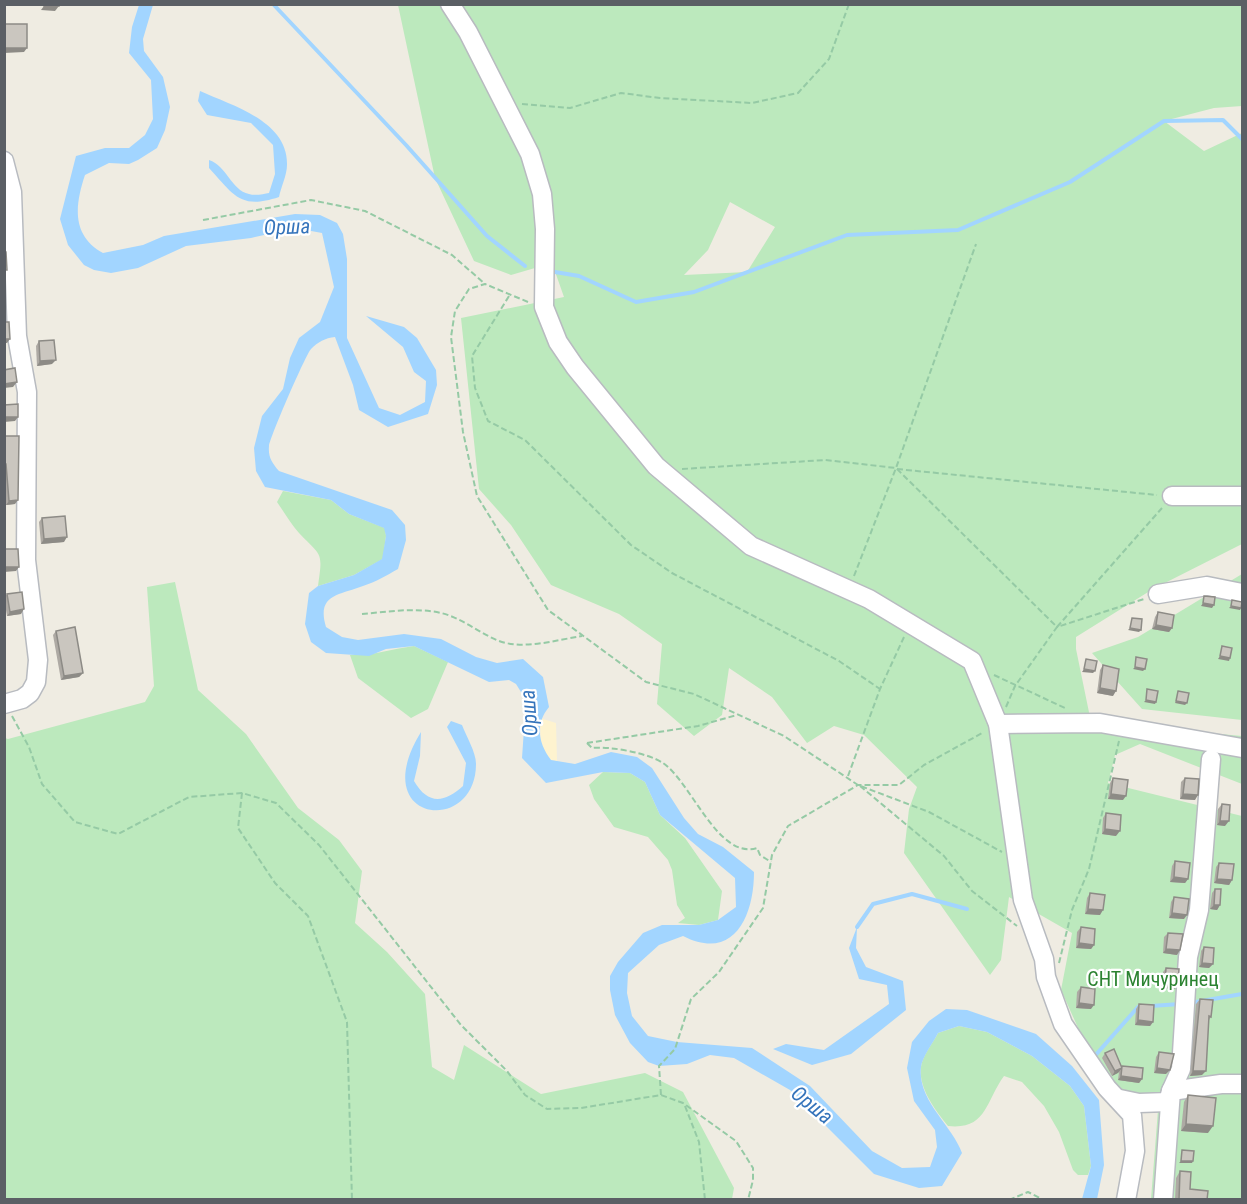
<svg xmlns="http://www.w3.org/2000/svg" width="1247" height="1204" font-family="'Roboto Condensed',sans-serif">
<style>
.green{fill:#bce9bd;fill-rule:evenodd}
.sand{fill:#fef3cf}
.water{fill:#a2d5ff}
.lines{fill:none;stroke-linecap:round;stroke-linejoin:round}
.stream{stroke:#a2d5ff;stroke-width:4}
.minor-casing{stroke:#b8bbc0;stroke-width:21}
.path{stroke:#95caa5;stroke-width:2;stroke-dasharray:6 3;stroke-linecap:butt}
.minor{stroke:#fff;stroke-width:18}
.wall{fill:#aeaaa4}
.shaded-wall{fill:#8d8b86}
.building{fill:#cac6bf;stroke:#8d8b86;stroke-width:1.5}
.labels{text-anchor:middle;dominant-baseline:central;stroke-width:4.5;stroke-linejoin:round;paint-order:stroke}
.park-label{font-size:20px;fill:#2c8331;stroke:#fff}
.water-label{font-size:21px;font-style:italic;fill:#3574bb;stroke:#fff}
</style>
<rect width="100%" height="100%" fill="#efece2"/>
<g class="green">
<path d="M 398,5 L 1242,5 L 1242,106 L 1214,108 L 1164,121 L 1204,151 L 1242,133 L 1242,544 L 1153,589 L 1076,637 L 1076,649 L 1091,722 L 1242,736 L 1242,784 L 1140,744 L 1115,755 L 1108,783 L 1242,816 L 1242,1199 L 1151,1199 L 1158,1110 L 1106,1090 L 1061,990 L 1072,933 L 1009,897 L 1001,960 L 990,975 L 904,853 L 909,809 L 917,787 L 864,735 L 834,726 L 807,743 L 772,697 L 729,668 L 722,715 L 694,736 L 657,704 L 662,644 L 619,614 L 551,585 L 511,525 L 479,489 L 461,318 L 564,297 L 552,263 L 511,275 L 474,261 L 435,178 ZM 730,202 L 775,227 L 747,272 L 684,275 L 708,250 Z"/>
<path d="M 283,491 L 331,500 L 349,514 L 385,528 L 386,536 L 383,559 L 354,575 L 318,586 C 323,551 322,557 299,533 C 291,524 284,512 277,502 Z"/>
<path d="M 1242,574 L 1242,720 L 1142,709 L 1092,653 L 1138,637 Z"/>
<path d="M 175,582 L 198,690 L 246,734 L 298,808 L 339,840 L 362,871 L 355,923 L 387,952 L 425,994 L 432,1067 L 454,1080 L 464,1045 L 541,1094 L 645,1073 L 683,1092 L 734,1188 L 732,1199 L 5,1199 L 5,738 L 8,739 L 145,702 L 154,686 L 147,587 Z"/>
<path d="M 414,646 L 448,662 L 428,709 L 411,718 L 358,678 L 350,655 C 372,656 392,649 414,646 Z"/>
<path d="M 603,772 L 630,773 L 645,782 L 660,815 L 685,838 L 722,891 L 718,920 L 699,925 L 678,923 L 685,918 L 677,905 L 672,870 L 668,860 L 648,837 L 614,827 L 594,799 L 589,785 Z"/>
<path d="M 959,1026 L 987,1032 L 1032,1056 L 1070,1086 L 1084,1106 L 1091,1166 L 1088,1175 L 1078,1175 L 1073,1170 L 1059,1132 L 1044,1106 L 1022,1082 L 1004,1076 C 985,1102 987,1130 948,1126 C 936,1111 918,1088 921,1067 C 922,1056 933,1043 938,1033 Z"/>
</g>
<path class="sand" d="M 540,718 L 556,723 L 557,761 L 551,760 L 541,747 Z"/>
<g class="water">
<path d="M 139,5 L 153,5 L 143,39 L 144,51 L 163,77 L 170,107 L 165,130 L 157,148 L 138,160 L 129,164 L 109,163 L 85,175 C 75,205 71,235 103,253 L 143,245 L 164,236 L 295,214 L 320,215 L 337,223 L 343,234 L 347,259 L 347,338 L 379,408 L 400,415 L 425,402 L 426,381 L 414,372 L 403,347 L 366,316 L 404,327 L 417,338 L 436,370 L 437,385 L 428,414 L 388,427 L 359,410 L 353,385 L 335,337 C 325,338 318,342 311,349 C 306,354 270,437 269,446 C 268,457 272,463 279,471 L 392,510 L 405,525 L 406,540 L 398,569 C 387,575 376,582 363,586 C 340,595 316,594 326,627 L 342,637 L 358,640 L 404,634 L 441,639 L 476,657 L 497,663 L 523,659 L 543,677 L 549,707 C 535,724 538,743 551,760 L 575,764 L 611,752 L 637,757 L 652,768 L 684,818 L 698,834 L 723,847 L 754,872 C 754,916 734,962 683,936 L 659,945 L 628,973 L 627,993 L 632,1016 L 648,1036 L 677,1042 L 752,1048 L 810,1086 L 872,1151 L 902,1168 L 930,1167 L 937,1147 L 935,1130 L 914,1101 L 907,1068 L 912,1042 L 929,1021 L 946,1009 L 967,1010 L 1036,1034 L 1072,1066 L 1099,1100 L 1104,1165 L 1097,1199 L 1082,1199 L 1091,1166 L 1084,1106 L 1070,1086 L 1032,1056 L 987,1032 L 959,1026 L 938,1033 C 933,1043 922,1057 921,1067 C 917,1100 952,1125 962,1153 L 942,1186 L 919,1188 L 874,1174 L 790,1090 L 734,1058 L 710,1055 L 687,1064 L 659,1066 L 648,1062 L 630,1043 L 615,1015 L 610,990 L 610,976 L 618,962 L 643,933 L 662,925 L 699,925 L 718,920 L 736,907 L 735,878 L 660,815 L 645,782 L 630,773 L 603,772 L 546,783 L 522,758 L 526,700 L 516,684 L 509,680 L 489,682 L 414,646 L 386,649 L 369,656 L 326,653 L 311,642 L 305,624 L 309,593 L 318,586 L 354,575 L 382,559 L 386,536 L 384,528 L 349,514 L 331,500 L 265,487 L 256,471 L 254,448 L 262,416 L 283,389 L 290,358 L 299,338 L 320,322 L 334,287 L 322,233 L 295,228 L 251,238 L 186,246 L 138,268 L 111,273 L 94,270 L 84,265 L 68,245 L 60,219 L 76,156 L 105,148 L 129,148 L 145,135 L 153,119 L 151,80 L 129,53 L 132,27 Z"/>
<path d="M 200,91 C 233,106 288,121 287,165 C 287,175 281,187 279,197 C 240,210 234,195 209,168 L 209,160 C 227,166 231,190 249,194 C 255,196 264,194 269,193 L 275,174 L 273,145 L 251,123 L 207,115 L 198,101 Z"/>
<path d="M 451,721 L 462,725 C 466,736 476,752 476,764 C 476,836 365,823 421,732 L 420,756 L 414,781 C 428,805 444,803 463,786 L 466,763 L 447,727 Z"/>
<path d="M 857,927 L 856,948 L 866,967 L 903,981 L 906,1010 L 851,1054 L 812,1065 L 773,1049 L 786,1044 L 824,1050 L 889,1004 L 887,985 L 859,979 L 849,948 Z"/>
</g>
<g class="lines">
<g class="stream">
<path d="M 273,4 L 406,145 L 487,236 L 525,266"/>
<path d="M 549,271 L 579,276 L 636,302 L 694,292 L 847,235 L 958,230 L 1070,182 L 1164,121 L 1223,120 L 1242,139"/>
<path d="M 857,927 L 873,904 L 912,894 L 967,909"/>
<path d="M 1190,1003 L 1242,994"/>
<path d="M 1151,1006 L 1180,1004"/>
<path d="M 1093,1058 L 1138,1007 L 1141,1007"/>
</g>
<g class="minor-casing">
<g id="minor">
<path d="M 450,4 L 468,32 L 530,154 L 542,194 L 545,229 L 544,307 L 558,342 L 575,367 L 656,466 L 751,546 L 869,599 L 972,661 L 998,724 L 1023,900 L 1044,959 L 1046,977 L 1063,1024 L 1107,1088 L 1132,1115 L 1135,1151 L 1126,1200"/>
<path d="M 4,161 L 12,192 L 17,336 L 27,392 L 26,560 L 38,660 L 36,682 L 30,693 L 22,699 L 4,704"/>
<path d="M 1172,496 L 1242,496"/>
<path d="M 1158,594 L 1207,586 L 1242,593"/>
<path d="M 998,724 L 1100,723 L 1242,748"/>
<path d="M 1120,1099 L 1139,1103 L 1168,1102 L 1171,1091 L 1221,1084 L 1242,1084"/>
<path d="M 1163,1200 L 1171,1091 L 1181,1069 L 1188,957 L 1199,910 L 1211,759"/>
</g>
</g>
<g class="path">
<path d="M 522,104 L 570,108 L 621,93 L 660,98 L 752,103 L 798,93 L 829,59 L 849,4"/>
<path d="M 203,220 L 311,200 L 365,211 L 452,255 L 485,284"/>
<path d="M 509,296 L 472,356 L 475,388 L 488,421 L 525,440 L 631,545 L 672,573 L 839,661 L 880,689"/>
<path d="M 528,302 L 485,284 L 469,289 L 455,311 L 451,337 L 463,432 L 477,496 L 548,610 L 646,682 L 694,694 L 784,736 L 858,785 L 929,812 L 1002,852"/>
<path d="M 682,469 L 825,460 L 896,468 L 1057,627 L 1162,508"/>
<path d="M 897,469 L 1157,495"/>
<path d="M 854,576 L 896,468 L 976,244"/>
<path d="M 362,614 C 387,612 415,607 441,613 C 462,618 479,633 499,641 C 524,650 556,640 582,636"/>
<path d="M 994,675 L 1065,708"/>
<path d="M 1006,707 L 1015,686 L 1057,627 L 1144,599"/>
<path d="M 12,716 L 29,747 L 42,784 L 75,822 L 118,834 L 189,797 L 242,793 L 276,803 L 319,845 L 461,1025 L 507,1071 L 525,1095 L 547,1109 L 581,1108 L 661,1095 L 683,1103 L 736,1141 L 753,1168 L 753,1180 L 748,1200"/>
<path d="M 587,743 L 592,748 C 610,746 648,753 663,763 C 692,783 718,860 757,848 L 760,855 L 771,862"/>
<path d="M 587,743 L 698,726 L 737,715"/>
<path d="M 848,776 L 880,689 L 904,637"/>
<path d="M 860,786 L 944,856 L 972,891 L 1017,926"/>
<path d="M 242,793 L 238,828 L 275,883 L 308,916 L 347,1022 L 352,1200"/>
<path d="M 1059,963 L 1072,910 L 1089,869 L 1119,741"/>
<path d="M 661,1095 L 659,1066 L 675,1049 L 691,999 L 719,972 L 763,908 L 772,855 L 788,826 L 858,785 L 899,785 L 924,765 L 984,732"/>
<path d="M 685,1106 L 699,1142 L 705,1200"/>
<path d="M 1009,1200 L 1028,1192 L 1044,1200"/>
</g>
<use href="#minor" class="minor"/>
</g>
<g class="wall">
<path d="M 39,341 L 52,364 L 37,366 L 36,346 Z"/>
<path d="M 4,436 L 15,504 L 6,505 L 4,490 Z"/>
<path d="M 42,518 L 64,542 L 41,544 L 39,522 Z"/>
<path d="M 7,594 L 21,614 L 7,616 L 4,598 Z"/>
<path d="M 1158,612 L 1172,628 L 1169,632 L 1152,629 L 1155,617 Z"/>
<path d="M 56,631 L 83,673 L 79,677 L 61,680 L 53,635 Z"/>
<path d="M 1103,665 L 1113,696 L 1097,693 L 1100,670 Z"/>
<path d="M 1113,778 L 1123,800 L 1108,799 L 1110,783 Z"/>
<path d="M 1185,778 L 1195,800 L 1180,799 L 1181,782 Z"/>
<path d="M 1222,804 L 1225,826 L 1217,825 L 1218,809 Z"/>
<path d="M 1106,813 L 1116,836 L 1102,834 L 1103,818 Z"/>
<path d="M 1175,861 L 1188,879 L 1185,883 L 1170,882 L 1172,866 Z"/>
<path d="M 1219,863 L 1232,880 L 1229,885 L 1214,883 L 1216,867 Z"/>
<path d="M 1215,889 L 1220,905 L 1217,910 L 1210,909 L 1212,893 Z"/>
<path d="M 1090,893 L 1100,915 L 1085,914 L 1087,898 Z"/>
<path d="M 1174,897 L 1184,919 L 1169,918 L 1171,902 Z"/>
<path d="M 1081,927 L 1094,945 L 1091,949 L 1076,948 L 1077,932 Z"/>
<path d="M 1168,933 L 1177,955 L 1163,953 L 1164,937 Z"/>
<path d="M 1204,947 L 1213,964 L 1209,968 L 1199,967 L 1201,951 Z"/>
<path d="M 1166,968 L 1175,989 L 1162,988 L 1163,972 Z"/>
<path d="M 1081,987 L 1091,1009 L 1076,1008 L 1077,992 Z"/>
<path d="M 1200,999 L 1211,1017 L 1209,1020 L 1202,1075 L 1190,1076 L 1196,1004 Z"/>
<path d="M 1139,1004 L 1153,1022 L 1150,1026 L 1135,1025 L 1136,1009 Z"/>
<path d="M 1159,1052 L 1166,1074 L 1154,1073 L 1156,1057 Z"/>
<path d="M 1105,1053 L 1121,1067 L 1122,1066 L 1142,1079 L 1139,1083 L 1118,1080 L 1119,1072 L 1112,1076 L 1102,1058 Z"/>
<path d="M 1188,1095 L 1208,1133 L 1181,1131 L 1184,1102 Z"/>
<path d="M 1180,1171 L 1190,1189 L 1207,1200 L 1175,1200 L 1176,1178 Z"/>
</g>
<g class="shaded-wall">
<path d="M 44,6 L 59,6 L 55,11 L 41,10 Z"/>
<path d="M 5,48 L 27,48 L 24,52 L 4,53 Z"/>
<path d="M 4,339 L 10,339 L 7,343 L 4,343 Z"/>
<path d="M 56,360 L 52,364 L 37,366 L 40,361 Z"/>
<path d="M 17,382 L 13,387 L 4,388 L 4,384 Z"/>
<path d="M 4,417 L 18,417 L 15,421 L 4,422 Z"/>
<path d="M 18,500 L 15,504 L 6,505 L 9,501 Z"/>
<path d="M 67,537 L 64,542 L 41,544 L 44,539 Z"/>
<path d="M 4,567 L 19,567 L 16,571 L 4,572 Z"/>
<path d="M 1203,603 L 1214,605 L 1212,608 L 1201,606 Z"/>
<path d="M 1231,606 L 1241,608 L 1240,610 L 1229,608 Z"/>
<path d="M 24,609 L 21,614 L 7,616 L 10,612 Z"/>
<path d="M 1156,625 L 1172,628 L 1169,632 L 1152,629 Z"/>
<path d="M 1130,628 L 1141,630 L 1139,632 L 1128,630 Z"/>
<path d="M 1220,656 L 1230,658 L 1229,661 L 1218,659 Z"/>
<path d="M 1135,667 L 1145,669 L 1143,671 L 1133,669 Z"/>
<path d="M 1084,669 L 1095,671 L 1093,673 L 1082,672 Z"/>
<path d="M 83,673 L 79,677 L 61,680 L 64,676 Z"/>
<path d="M 1100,688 L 1116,691 L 1113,696 L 1097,693 Z"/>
<path d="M 1146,700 L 1156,702 L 1155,704 L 1144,702 Z"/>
<path d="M 1176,701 L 1187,703 L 1185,705 L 1175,703 Z"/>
<path d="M 1111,794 L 1126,796 L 1123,800 L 1108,799 Z"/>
<path d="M 1183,794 L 1198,795 L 1195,800 L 1180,799 Z"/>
<path d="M 1220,821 L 1229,821 L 1225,826 L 1217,825 Z"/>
<path d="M 1105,829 L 1120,831 L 1116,836 L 1102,834 Z"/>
<path d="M 1174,877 L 1188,879 L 1185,883 L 1170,882 Z"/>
<path d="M 1217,879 L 1232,880 L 1229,885 L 1214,883 Z"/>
<path d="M 1214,905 L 1220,905 L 1217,910 L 1210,909 Z"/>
<path d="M 1088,909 L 1103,910 L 1100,915 L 1085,914 Z"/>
<path d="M 1172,913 L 1187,915 L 1184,919 L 1169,918 Z"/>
<path d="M 1079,943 L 1094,945 L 1091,949 L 1076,948 Z"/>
<path d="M 1166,949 L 1180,950 L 1177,955 L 1163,953 Z"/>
<path d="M 1202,963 L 1213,964 L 1209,968 L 1199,967 Z"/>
<path d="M 1165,984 L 1178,985 L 1175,989 L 1162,988 Z"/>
<path d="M 1079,1003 L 1094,1005 L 1091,1009 L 1076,1008 Z"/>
<path d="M 1138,1020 L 1153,1022 L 1150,1026 L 1135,1025 Z"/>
<path d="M 1122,1068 L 1118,1073 L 1112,1076 L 1115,1071 Z"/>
<path d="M 1157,1068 L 1170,1070 L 1166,1074 L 1154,1073 Z"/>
<path d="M 1193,1071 L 1206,1071 L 1202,1075 L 1190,1076 Z"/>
<path d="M 1121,1076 L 1142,1079 L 1139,1083 L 1118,1080 Z"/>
<path d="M 1186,1124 L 1213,1126 L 1208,1133 L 1181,1131 Z"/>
<path d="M 1181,1161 L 1193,1161 L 1192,1163 L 1179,1163 Z"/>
</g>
<g class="building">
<rect x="44" y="4" width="15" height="2"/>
<rect x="5" y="24" width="22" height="24"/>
<path d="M 4,252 L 6,252 L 7,270 L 4,270 Z"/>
<path d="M 4,322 L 9,322 L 10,339 L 4,339 Z"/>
<path d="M 54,340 L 56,360 L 40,361 L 39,341 Z"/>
<path d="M 15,368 L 17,382 L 4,384 L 4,370 Z"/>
<path d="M 18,404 L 18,417 L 4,417 L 4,405 Z"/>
<path d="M 4,436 L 19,436 L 18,500 L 9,501 L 6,464 L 4,464 Z"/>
<path d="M 65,516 L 67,537 L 44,539 L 42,518 Z"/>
<path d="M 4,549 L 18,549 L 19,567 L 4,567 Z"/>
<path d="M 22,592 L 24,609 L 10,612 L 7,594 Z"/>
<path d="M 1204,596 L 1215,597 L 1214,605 L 1203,603 Z"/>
<path d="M 1232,600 L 1242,602 L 1241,608 L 1231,606 Z"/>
<path d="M 1158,612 L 1174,615 L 1172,628 L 1156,625 Z"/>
<path d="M 1132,618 L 1142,619 L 1141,630 L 1130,628 Z"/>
<path d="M 75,627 L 83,673 L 64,676 L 56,631 Z"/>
<path d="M 1222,646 L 1232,648 L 1230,658 L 1220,656 Z"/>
<path d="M 1136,657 L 1147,659 L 1145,669 L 1135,667 Z"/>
<path d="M 1086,659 L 1097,661 L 1095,671 L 1084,669 Z"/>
<path d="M 1103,665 L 1119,669 L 1116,691 L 1100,688 Z"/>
<path d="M 1147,689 L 1158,691 L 1156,702 L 1146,700 Z"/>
<path d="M 1178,691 L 1189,693 L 1187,703 L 1176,701 Z"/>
<path d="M 1113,778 L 1128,780 L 1126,796 L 1111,794 Z"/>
<path d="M 1185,778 L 1199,779 L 1198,795 L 1183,794 Z"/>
<path d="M 1222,804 L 1230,805 L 1229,821 L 1220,821 Z"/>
<path d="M 1106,813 L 1121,815 L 1120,831 L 1105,829 Z"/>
<path d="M 1175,861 L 1190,863 L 1188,879 L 1174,877 Z"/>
<path d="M 1219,863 L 1234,864 L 1232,880 L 1217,879 Z"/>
<path d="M 1215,889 L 1221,889 L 1220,905 L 1214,905 Z"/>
<path d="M 1090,893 L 1105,895 L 1103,910 L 1088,909 Z"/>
<path d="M 1174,897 L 1189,899 L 1187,915 L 1172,913 Z"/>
<path d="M 1081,927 L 1095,929 L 1094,945 L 1079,943 Z"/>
<path d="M 1168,933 L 1183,934 L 1180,950 L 1166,949 Z"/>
<path d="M 1204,947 L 1214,948 L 1213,964 L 1202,963 Z"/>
<path d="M 1166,968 L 1179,969 L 1178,985 L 1165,984 Z"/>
<path d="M 1081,987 L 1095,989 L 1094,1005 L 1079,1003 Z"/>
<path d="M 1200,999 L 1213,1000 L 1211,1017 L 1209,1016 L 1206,1071 L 1193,1071 Z"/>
<path d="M 1139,1004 L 1154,1005 L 1153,1022 L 1138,1020 Z"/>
<path d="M 1114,1049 L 1122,1068 L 1115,1071 L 1105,1053 Z"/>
<path d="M 1159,1052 L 1174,1054 L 1170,1070 L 1157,1068 Z"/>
<path d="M 1122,1066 L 1143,1068 L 1142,1079 L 1121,1076 Z"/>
<path d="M 1188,1095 L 1216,1098 L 1213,1126 L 1186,1124 Z"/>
<path d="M 1182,1150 L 1194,1151 L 1193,1161 L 1181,1161 Z"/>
<path d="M 1180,1171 L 1191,1172 L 1190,1189 L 1208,1191 L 1207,1200 L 1179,1200 Z"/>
</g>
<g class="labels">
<g class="park-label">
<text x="1153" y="979">СНТ Мичуринец</text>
</g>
<g class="water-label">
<text transform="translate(287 227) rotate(-2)">Орша</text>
<text transform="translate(529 713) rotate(-94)">Орша</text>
<text transform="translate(812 1105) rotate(39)">Орша</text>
</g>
</g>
<rect width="1247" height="1204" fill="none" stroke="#5b5f65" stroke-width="12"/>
</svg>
